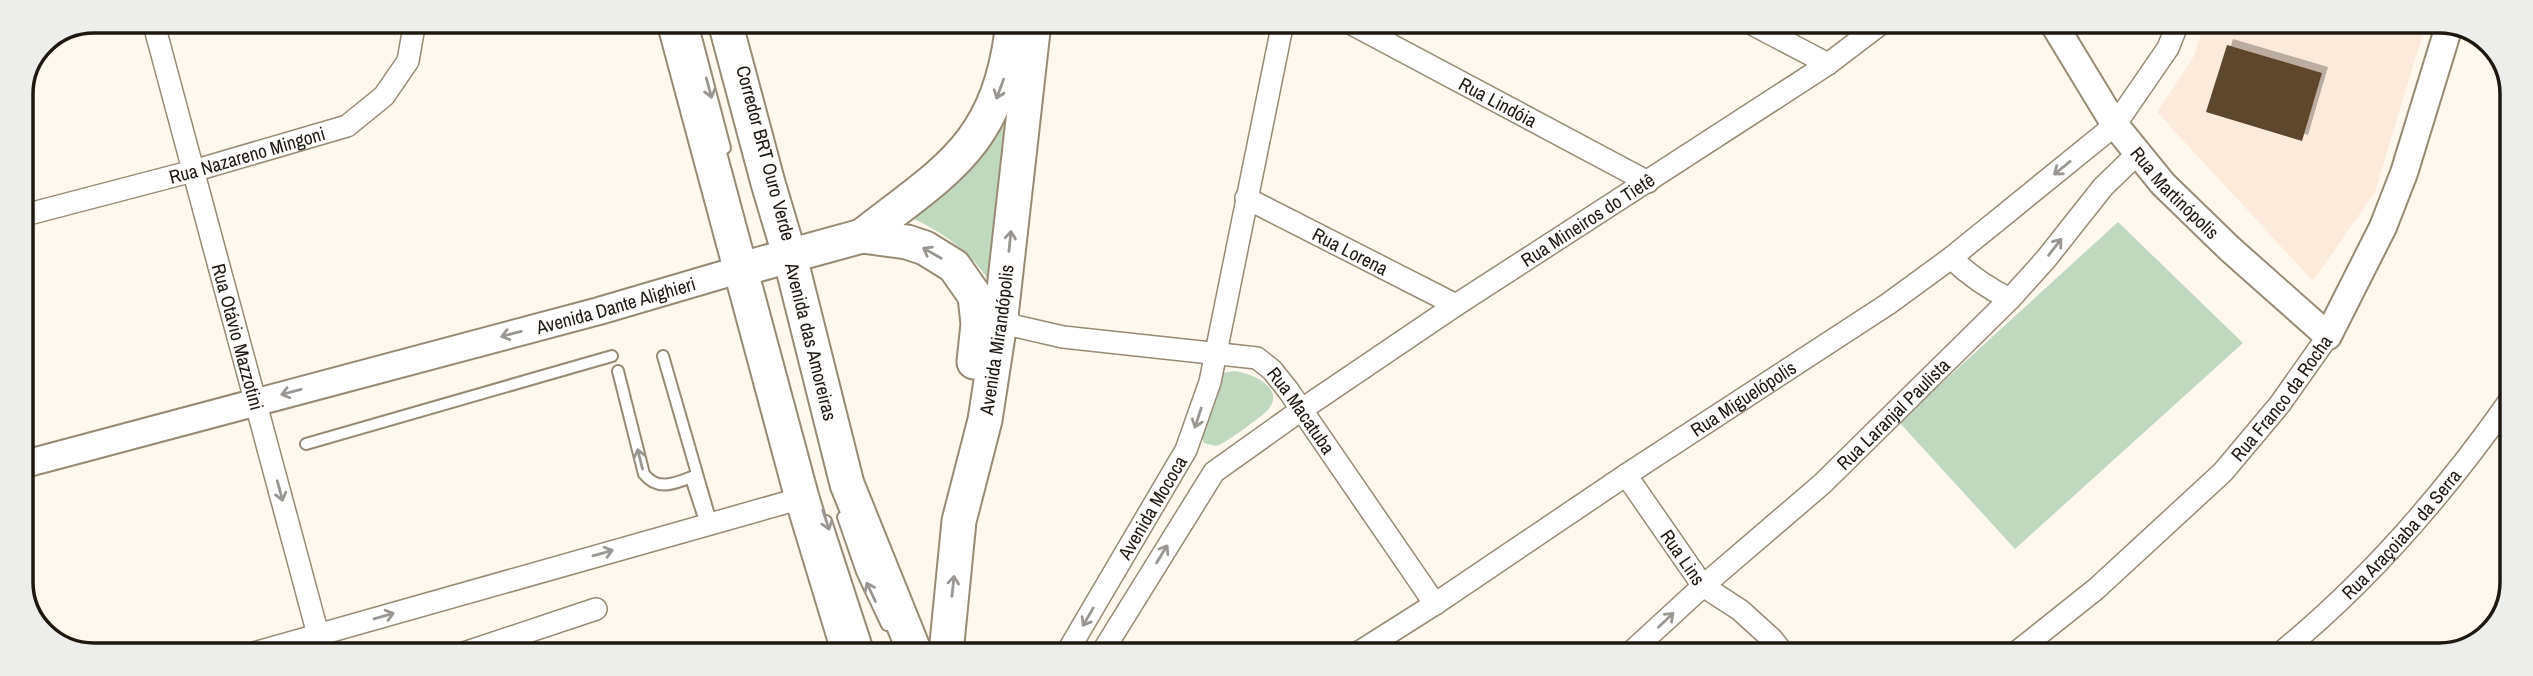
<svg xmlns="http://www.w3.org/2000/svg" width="2533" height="676" font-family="'Archivo Narrow',sans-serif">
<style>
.education{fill:#feeadb}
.green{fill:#c0d8be}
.building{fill:#5e462d;filter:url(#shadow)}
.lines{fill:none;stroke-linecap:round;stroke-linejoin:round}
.service-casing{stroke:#988a74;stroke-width:14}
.minor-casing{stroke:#988a74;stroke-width:24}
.tertiary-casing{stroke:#988a74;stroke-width:30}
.primary-casing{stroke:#988a74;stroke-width:37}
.service{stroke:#fff;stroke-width:10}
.minor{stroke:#fff;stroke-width:21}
.tertiary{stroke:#fff;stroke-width:26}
.primary{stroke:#fff;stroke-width:33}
.oneway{stroke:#9a9793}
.labels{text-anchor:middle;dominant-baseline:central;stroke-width:7;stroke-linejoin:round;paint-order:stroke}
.street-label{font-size:19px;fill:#1e1810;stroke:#fff}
.rim{fill:none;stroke:#1e1810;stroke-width:3.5}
</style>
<defs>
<filter id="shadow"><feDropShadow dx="6" dy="-6" stdDeviation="0" flood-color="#0004"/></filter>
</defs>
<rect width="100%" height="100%" fill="#fef8ee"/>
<path class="education" d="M 2204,23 L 2426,23 L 2375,192 L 2313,281 L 2157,112 L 2194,56 Z"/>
<g class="green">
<path d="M 1009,119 L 987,278 C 970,252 942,232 914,219 L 975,162 Z"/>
<path d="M 2118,222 L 2243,343 L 2015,549 L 1899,422 Z"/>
<path d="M 1233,371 C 1249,372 1287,387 1268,410 C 1265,414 1224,444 1219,445 C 1214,447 1209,444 1204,443 L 1200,434 L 1212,408 L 1216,378 L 1223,373 Z"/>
</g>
<path class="building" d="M 2227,45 L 2322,73 L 2302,141 L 2206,112 Z"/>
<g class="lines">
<g class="service-casing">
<g id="service">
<path d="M 692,22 L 725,148"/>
<path d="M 663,356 L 711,522"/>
<path d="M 618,371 L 644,474 C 659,493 678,482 697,475"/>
<path d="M 306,444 L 612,356"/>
<path d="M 691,478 L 704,518"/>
<path d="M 843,517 L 862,572 L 887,625"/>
<path d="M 826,521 L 869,653"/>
</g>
</g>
<g class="minor-casing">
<g id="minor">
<path id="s1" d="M 153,21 L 323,653"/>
<path id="s2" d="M 1348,22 L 1648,182"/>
<path d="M 1750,23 L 1828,64"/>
<path id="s3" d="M 1246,198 L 1456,305"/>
<path id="s4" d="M 21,216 L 193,171 L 347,126 L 384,96 L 408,61 L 415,21"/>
<path d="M 1951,258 C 1970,276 1987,288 2010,299"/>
<path id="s5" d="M 994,310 L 1015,326 L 1063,337 L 1257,358 L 1272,370 L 1288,390 L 1435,604"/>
<path id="s6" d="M 1626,475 L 1703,586 L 1740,610 L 1772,639 L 1784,654"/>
<path d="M 254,653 L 802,498"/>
<path d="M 464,653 L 596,609"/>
<path id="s7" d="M 1066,654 L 1186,450 L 1210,382 L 1283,22"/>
<path id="s8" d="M 1101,654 L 1214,472 L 1301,410 L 1456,305 L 1828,64 L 1882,23"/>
<path id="s9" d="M 1356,654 L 1435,604 L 1626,475 L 1888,304 L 1951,258 L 2115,125 L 2168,48 L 2178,23"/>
<path id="s10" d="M 1629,654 L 1703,586 L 1822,484 L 2010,299 L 2046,259 L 2103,187 L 2138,153"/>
<path id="s11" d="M 2013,655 L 2096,589 L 2223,472 L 2280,404 L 2328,336"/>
<path id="s12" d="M 2278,655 C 2368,582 2444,494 2510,400"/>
</g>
</g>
<g class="tertiary-casing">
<g id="tertiary">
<path id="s13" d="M 2053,23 L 2115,125 L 2163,184 L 2230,249 L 2328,336 L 2383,227 L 2404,173 L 2450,23"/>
<path id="s14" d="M 21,465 L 599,311 L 742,269"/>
</g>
</g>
<g class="primary-casing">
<g id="primary">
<path d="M 674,22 L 802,498 L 849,653"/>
<path id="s15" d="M 725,22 L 768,183 L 790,257 L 847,484 L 915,653"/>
<path d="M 862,236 C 946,170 997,146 1012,31"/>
<path d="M 742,269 L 862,236 L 907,242 L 925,248 L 954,266 L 975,296 L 978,324 L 974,362"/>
<path id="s16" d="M 946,653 L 959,521 L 985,420 L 1001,316 L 1034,22"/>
</g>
</g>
<use href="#service" class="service"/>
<use href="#minor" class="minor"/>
<use href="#tertiary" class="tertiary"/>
<use href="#primary" class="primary"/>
</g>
<defs><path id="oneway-shaft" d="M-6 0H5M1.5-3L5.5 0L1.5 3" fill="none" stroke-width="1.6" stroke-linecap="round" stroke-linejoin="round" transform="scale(1.75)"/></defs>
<g class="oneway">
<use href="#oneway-shaft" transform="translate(709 88) rotate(75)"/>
<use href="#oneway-shaft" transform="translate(1000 89) rotate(110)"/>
<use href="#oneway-shaft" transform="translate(2062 168) rotate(141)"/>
<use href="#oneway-shaft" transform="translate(1010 241) rotate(-84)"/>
<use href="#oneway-shaft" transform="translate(2055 247) rotate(-52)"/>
<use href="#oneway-shaft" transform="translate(932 253) rotate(-150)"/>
<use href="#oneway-shaft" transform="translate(511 334) rotate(165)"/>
<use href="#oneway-shaft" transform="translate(291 392) rotate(165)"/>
<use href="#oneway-shaft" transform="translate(1198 418) rotate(108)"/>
<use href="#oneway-shaft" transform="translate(640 459) rotate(-104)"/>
<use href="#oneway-shaft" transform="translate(280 491) rotate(75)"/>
<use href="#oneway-shaft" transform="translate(826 520) rotate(72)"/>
<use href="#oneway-shaft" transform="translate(603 553) rotate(-16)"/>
<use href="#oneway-shaft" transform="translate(1162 554) rotate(-58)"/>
<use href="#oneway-shaft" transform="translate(953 586) rotate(-84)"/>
<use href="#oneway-shaft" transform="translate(871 592) rotate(-115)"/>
<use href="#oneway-shaft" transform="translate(384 616) rotate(-16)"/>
<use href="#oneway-shaft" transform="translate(1088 617) rotate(120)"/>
<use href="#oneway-shaft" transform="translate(1666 620) rotate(-43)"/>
</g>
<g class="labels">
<g class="street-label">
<text stroke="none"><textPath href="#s2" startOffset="170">Rua Lindóia</textPath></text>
<text transform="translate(766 153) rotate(75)">Corredor BRT Ouro Verde</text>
<text stroke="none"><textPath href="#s4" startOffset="234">Rua Nazareno Mingoni</textPath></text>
<text stroke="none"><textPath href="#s13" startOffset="210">Rua Martinópolis</textPath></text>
<text stroke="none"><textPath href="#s8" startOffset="665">Rua Mineiros do Tietê</textPath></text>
<text stroke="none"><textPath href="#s3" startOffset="117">Rua Lorena</textPath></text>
<text stroke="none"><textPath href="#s14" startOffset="616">Avenida Dante Alighieri</textPath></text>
<text stroke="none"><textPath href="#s1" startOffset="327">Rua Otávio Mazzotini</textPath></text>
<text stroke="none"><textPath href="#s16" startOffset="318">Avenida Mirandópolis</textPath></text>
<text stroke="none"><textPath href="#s15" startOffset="331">Avenida das Amoreiras</textPath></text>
<text stroke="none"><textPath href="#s11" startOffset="373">Rua Franco da Rocha</textPath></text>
<text stroke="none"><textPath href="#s9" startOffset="464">Rua Miguelópolis</textPath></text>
<text stroke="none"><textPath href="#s5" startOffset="340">Rua Macatuba</textPath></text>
<text stroke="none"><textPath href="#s10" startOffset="357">Rua Laranjal Paulista</textPath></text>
<text stroke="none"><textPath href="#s7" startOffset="170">Avenida Mococa</textPath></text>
<text stroke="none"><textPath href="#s12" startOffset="173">Rua Araçoiaba da Serra</textPath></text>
<text stroke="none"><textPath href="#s6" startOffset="100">Rua Lins</textPath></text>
</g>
</g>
<path d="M0 0H2533V676H0ZM94 33H2439A61 61 0 0 1 2500 94V582A61 61 0 0 1 2439 643H94A61 61 0 0 1 33 582V94A61 61 0 0 1 94 33Z" fill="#ededec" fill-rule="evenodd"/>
<path class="rim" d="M94 33H2439A61 61 0 0 1 2500 94V582A61 61 0 0 1 2439 643H94A61 61 0 0 1 33 582V94A61 61 0 0 1 94 33Z"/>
</svg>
